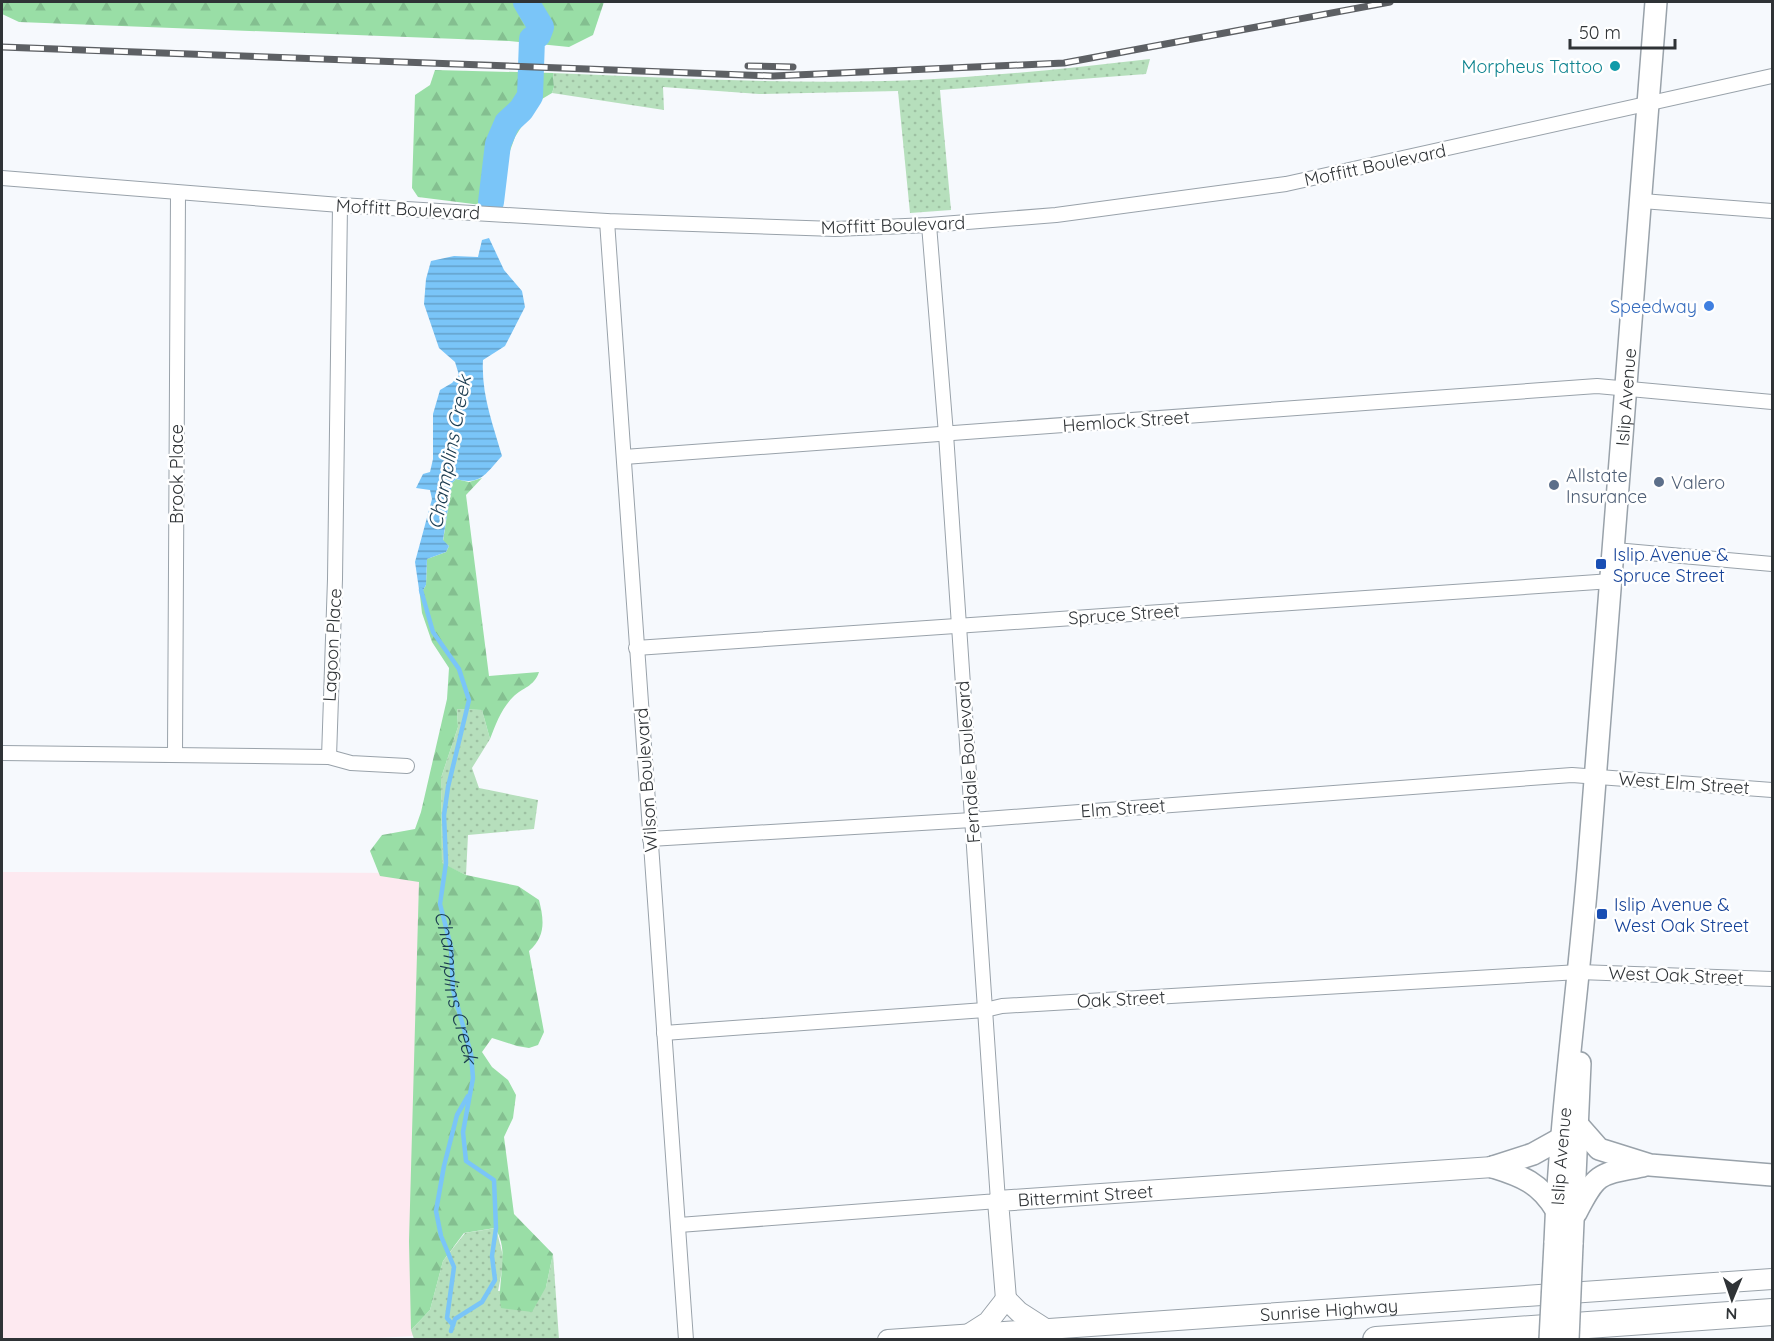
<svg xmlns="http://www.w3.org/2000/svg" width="1774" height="1341" font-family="Quicksand,sans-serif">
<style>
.commercial{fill:#fde9f0}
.grass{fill:url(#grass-dots)}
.forest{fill:url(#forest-firs)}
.water{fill:url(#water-rules)}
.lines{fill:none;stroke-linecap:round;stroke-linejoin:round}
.stream{stroke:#7ac5f8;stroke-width:4.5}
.river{stroke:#7ac5f8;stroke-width:26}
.street-casing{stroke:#99a2aa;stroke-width:16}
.secondary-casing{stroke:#99a2aa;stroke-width:22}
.primary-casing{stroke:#99a2aa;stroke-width:24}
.highway-casing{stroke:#99a2aa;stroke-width:28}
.street{stroke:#fff;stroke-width:14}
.secondary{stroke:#fff;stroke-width:20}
.primary{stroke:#fff;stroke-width:21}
.highway{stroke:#fff;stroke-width:26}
.rail-casing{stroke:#5d6064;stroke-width:7}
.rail{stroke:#fff;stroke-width:4.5;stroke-dasharray:14;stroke-linecap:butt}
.primary-bridge-casing{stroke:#99a2aa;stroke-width:24;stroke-linecap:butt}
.primary-bridge{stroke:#fff;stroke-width:21}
.culture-dot{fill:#0f9aa8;stroke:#fff;stroke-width:2}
.shop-dot{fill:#3f7fe0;stroke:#fff;stroke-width:2}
.service-dot{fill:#5c6f8a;stroke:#fff;stroke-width:2}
.transit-dot{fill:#1a4fb4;stroke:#fff;stroke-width:2}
.labels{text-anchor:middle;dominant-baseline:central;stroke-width:5;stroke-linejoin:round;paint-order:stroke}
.culture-label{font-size:18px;fill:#0d838f;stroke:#fff;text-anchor:end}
.street-label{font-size:18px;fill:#2f3336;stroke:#fff}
.shop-label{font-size:18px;fill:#366cbe;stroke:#fff;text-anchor:end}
.service-label{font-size:18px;fill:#4e5e75;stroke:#fff;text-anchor:start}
.transit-label{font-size:18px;fill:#164399;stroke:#fff;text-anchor:start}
.water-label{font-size:20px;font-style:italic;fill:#193a4f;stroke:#fff}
</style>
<defs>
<pattern id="grass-dots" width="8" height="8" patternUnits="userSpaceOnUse" patternTransform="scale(1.5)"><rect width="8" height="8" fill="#b6dfbc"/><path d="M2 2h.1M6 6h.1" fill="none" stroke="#9dc0a2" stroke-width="1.8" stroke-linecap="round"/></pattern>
<pattern id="forest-firs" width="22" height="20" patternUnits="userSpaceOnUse" patternTransform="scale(1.5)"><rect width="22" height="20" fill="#99dea6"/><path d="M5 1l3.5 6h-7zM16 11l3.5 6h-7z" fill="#84bf90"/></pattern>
<pattern id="water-rules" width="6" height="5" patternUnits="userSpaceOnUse" patternTransform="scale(1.5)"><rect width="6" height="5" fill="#7ac5f8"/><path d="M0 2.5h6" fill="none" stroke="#64a1ca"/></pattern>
</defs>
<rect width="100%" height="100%" fill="#f6f9fd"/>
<path class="commercial" d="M 2,872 L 431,873 L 415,1336 L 338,1340 L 2,1340 Z"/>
<g class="grass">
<path d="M 1150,59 L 1146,74 L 940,90 L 951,210 L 910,213 L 898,91 L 759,94 L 663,87 L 664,110 L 552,93 L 554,87 L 553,73 C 674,78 796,85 918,80 C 996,76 1073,68 1150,59 Z"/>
<path d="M 457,709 L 482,710 L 490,739 L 472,768 L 479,788 L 538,800 L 534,829 L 468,835 L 466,875 L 442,864 L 441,778 L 458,727 Z"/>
<path d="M 496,1228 L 504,1260 L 498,1291 L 546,1287 L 553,1254 L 559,1339 L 414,1339 L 411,1330 L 430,1310 L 443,1261 L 465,1233 Z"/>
</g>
<g class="forest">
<path d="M 2,2 L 604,2 L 593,35 L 569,47 L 509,41 L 19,22 L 2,14 Z"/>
<path d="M 435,70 L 553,73 L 554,87 L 552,93 L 537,102 L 515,137 L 506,162 L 497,207 L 418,197 L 412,188 L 415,95 L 430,85 Z"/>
<path d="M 482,478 L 466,495 L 489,676 L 539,672 C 534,687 523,687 513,697 C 501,709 496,724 490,739 L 482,710 L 457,709 L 458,727 L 441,778 L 442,863 L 466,875 L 518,886 L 539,900 C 544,920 546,936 529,951 L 544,1032 L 538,1045 L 529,1048 L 517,1046 L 492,1038 L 482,1052 L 492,1067 L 508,1080 L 516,1095 L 513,1118 L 504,1137 L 514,1214 L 553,1254 L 546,1287 L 532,1312 L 501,1308 C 496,1281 511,1253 495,1228 L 464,1233 L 443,1261 L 430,1310 L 411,1330 L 409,1241 L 419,882 L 380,876 L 370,851 L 382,835 L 415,829 L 421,812 L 447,699 L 449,668 L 432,642 L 422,613 L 420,596 L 426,585 L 427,559 L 446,552 L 449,546 L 443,541 L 452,483 L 456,479 L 469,482 Z"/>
</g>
<path class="water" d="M 489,238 L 504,270 L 522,291 L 525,307 L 505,346 L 483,360 C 481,394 493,425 502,456 C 486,473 481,486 456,479 L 452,483 L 443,540 L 449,546 L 446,552 L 427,559 L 426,585 L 420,596 L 415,562 L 432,499 L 430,490 L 416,488 L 423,474 L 430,472 L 433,459 L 433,414 L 440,390 L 452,383 L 459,375 L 455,362 L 439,348 L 424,304 L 426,279 L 431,261 L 454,256 L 478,257 L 482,240 Z"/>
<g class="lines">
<g class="stream">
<path id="s1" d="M 421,590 L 433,632 L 459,669 L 469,700 L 448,787 L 444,815 L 446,863 L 440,904 L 451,947 L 453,990 L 471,1054 L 473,1078 L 463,1132 L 466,1161 L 494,1180 L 496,1228 L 492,1256 L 495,1280 L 482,1302 L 455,1319 L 451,1331"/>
<path d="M 453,1325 L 447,1318 L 454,1267 L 441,1236 L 436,1211 L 444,1166 L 457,1115 L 468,1096"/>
</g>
<path class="river" d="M 491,202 L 498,144 L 507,123 L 521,110 L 530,96 L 532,39 L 538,35 L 541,27 L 526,2"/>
<g class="street-casing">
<g id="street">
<path d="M 2,178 L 340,205 L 607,221 L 835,229 L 929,225 L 1056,215 L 1286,184 L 1772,76"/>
<path d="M 1642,201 L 1772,211"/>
<path d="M 607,221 L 686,1340"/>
<path d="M 624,457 L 1597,386 L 1772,402"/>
<path d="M 1615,550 L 1772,564"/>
<path d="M 636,648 L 1612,581"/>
<path d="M 2,753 L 329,757 L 351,763 L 407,766"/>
<path d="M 175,754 L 178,194"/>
<path d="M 329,757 L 335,579 L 340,205"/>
<path d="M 650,839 L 972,820 L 1572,775 L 1772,790"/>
<path d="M 664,1033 L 985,1010 L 1002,1006 L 1579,972 L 1772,979"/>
<path d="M 679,1225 L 998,1201 L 946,434 L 929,225"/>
</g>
</g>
<g class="secondary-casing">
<g id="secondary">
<path id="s2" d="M 1006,1299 L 998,1201 L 1493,1167"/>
<path d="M 1006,1299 L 1019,1312 L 1047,1330"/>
<path d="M 966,1336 L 988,1322 L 1006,1299"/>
<path id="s3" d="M 888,1340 L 1772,1279"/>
</g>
</g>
<g class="primary-casing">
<g id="primary">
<path d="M 1577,1124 L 1599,1149 L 1650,1165 L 1772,1175"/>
<path d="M 1493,1167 C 1522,1176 1540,1183 1556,1210"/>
<path d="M 1493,1167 L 1533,1154 L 1560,1139"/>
<path d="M 1576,1213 C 1597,1172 1599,1174 1643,1166"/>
<path id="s4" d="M 1555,1243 C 1560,1113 1579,986 1589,857 C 1612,572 1634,287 1656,2"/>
<path d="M 1572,1244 L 1580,1063"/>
</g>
</g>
<g class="highway-casing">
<path id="highway" d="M 1376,1340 L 1772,1312"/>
</g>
<use href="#street" class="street"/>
<use href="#secondary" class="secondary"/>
<use href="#primary" class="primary"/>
<use href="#highway" class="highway"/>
<g class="rail-casing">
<g id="rail">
<path d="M 2,47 L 773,76 L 1064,63 L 1390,2"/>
<path d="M 748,66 L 793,67"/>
</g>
</g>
<use href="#rail" class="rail"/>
<g class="primary-bridge-casing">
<g id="primary-bridge">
<path d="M 1550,1340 L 1555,1243"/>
<path d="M 1568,1340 L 1572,1244"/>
</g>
</g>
<use href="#primary-bridge" class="primary-bridge"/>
</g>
<circle class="culture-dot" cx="1615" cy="66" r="6"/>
<circle class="shop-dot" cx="1709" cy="306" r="6"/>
<g class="service-dot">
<circle cx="1659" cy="482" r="6"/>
<circle cx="1554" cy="485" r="6"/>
</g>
<g class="transit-dot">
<rect x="1595" y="558" width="12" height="12" rx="3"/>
<rect x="1596" y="908" width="12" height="12" rx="3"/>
</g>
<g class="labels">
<g class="culture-label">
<text x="1603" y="66">Morpheus Tattoo</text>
</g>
<g class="street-label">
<text transform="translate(1375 165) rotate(-12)">Moffitt Boulevard</text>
<text transform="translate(408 209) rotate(3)">Moffitt Boulevard</text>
<text transform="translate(893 225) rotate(-2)">Moffitt Boulevard</text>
<text stroke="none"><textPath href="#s4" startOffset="849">Islip Avenue</textPath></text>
<text transform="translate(1126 421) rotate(-4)">Hemlock Street</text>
<text transform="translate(176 474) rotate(-90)">Brook Place</text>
<text transform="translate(1124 614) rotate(-4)">Spruce Street</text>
<text transform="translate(332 645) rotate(-87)">Lagoon Place</text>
<text transform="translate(968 762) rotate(-94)">Ferndale Boulevard</text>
<text transform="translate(646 780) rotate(-94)">Wilson Boulevard</text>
<text transform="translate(1684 783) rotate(4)">West Elm Street</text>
<text transform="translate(1123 808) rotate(-4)">Elm Street</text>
<text transform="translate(1676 975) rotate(2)">West Oak Street</text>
<text transform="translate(1121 999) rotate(-3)">Oak Street</text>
<text stroke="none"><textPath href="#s4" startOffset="87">Islip Avenue</textPath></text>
<text stroke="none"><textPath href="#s2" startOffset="186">Bittermint Street</textPath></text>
<text stroke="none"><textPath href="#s3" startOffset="442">Sunrise Highway</textPath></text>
</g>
<g class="shop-label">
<text x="1697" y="306">Speedway</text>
</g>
<g class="service-label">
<text x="1566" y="475">Allstate<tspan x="1566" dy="21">Insurance</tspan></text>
<text x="1671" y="482">Valero</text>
</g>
<g class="transit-label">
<text x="1613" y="554">Islip Avenue &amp;<tspan x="1613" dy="21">Spruce Street</tspan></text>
<text x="1614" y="904">Islip Avenue &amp;<tspan x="1614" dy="21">West Oak Street</tspan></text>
</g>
<g class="water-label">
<text transform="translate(449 452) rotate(-79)">Champlins Creek</text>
<text stroke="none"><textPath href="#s1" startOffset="414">Champlins Creek</textPath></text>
</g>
</g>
<rect width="1774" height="1341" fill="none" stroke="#2f3336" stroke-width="6"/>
<g transform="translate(1732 1299) rotate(182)" stroke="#ffffff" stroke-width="4.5" paint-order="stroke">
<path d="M0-4.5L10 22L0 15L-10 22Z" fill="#2f3336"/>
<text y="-9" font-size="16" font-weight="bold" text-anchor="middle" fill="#2f3336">N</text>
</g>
<path d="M1570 39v9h105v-9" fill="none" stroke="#2f3336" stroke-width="3"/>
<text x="1579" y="39" font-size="18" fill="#2f3336" stroke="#ffffff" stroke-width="4.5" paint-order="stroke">50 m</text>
</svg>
